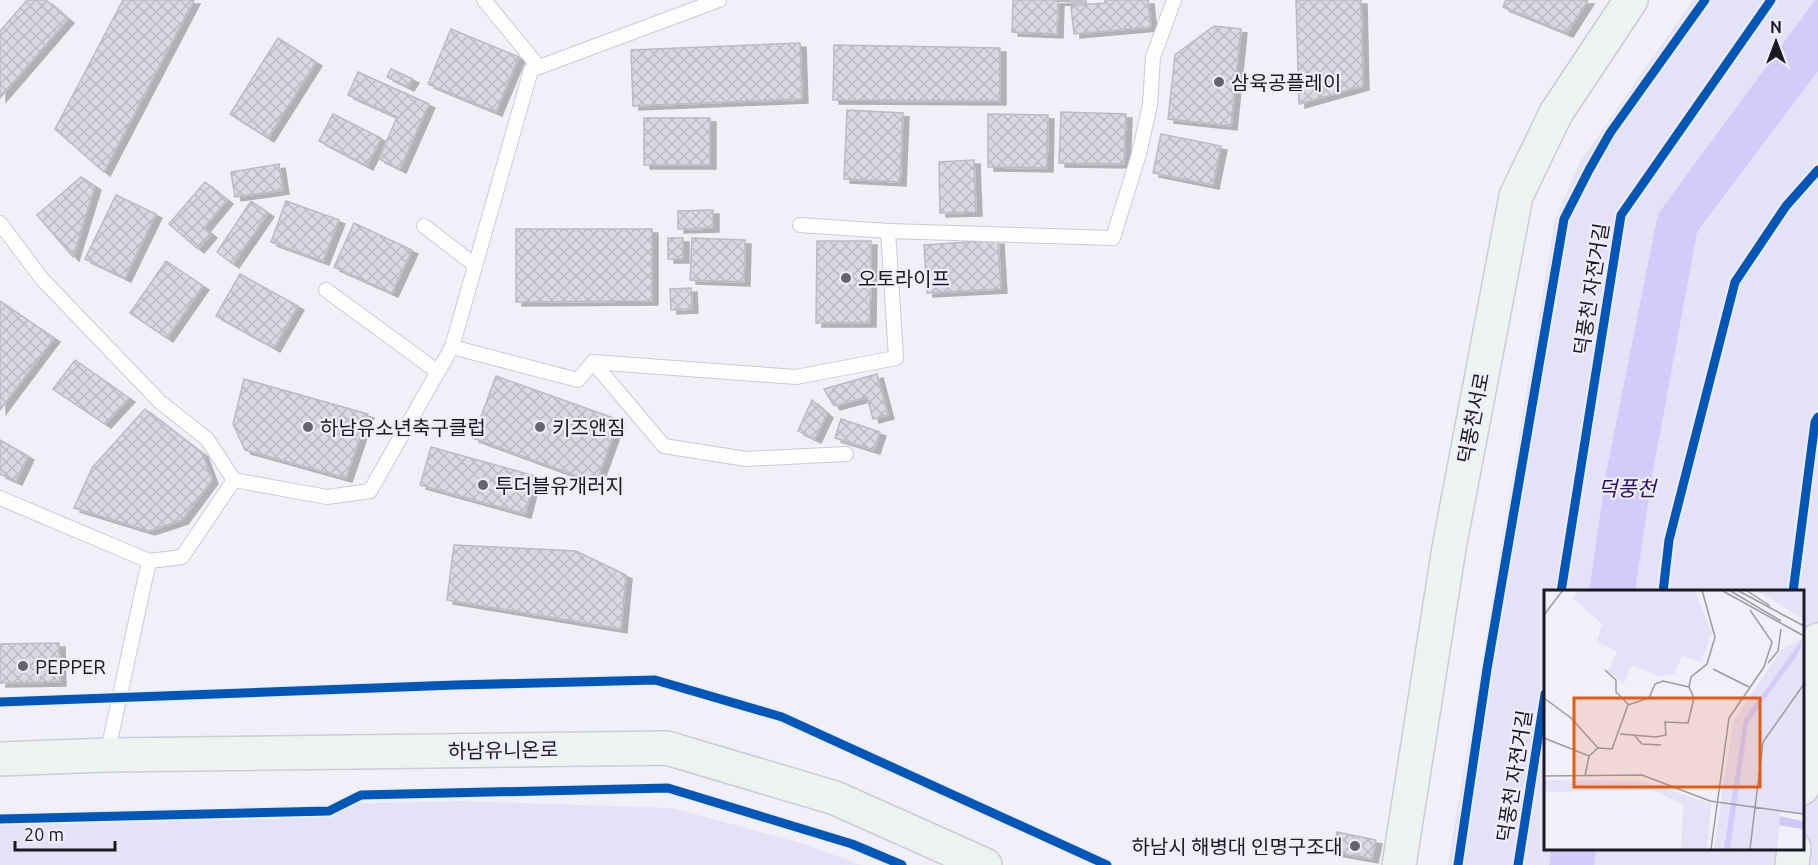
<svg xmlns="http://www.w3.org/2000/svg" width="1818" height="865" font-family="Ubuntu,'Noto Sans KR',sans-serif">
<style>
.green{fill:#e4e2f6;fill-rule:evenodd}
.water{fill:#d1ccfa}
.building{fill:url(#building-cross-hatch);stroke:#bbbbc4;stroke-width:1.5;filter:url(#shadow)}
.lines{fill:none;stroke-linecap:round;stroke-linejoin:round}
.lane-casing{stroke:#cccbd6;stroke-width:16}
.secondary-casing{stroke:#cccbd6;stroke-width:36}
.lane{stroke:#fdfdfe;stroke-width:14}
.secondary{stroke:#edf3f1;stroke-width:33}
.cycleway-casing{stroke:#eeedfb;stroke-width:13}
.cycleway{stroke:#0057b8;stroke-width:9}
.poi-dot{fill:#65646e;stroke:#eeedfb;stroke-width:2}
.labels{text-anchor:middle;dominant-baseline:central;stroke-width:4.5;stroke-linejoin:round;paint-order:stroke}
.poi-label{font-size:20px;fill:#1a1924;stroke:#eeedfb;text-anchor:start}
.street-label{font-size:20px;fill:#1a1924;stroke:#eeedfb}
.water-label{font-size:21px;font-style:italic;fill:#2b0f67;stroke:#eeedfb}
.inset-road{fill:none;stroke:#9b9aa3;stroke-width:1.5}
.view{fill:#e8590c;fill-opacity:0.15;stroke:#e8590c;stroke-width:3}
.inset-edge{fill:none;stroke:#1a1924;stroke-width:3}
</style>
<defs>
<pattern id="building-cross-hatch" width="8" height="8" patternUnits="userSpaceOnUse" patternTransform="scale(1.5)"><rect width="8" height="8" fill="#dad9e3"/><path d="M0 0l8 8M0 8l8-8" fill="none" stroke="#babac3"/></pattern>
<filter id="shadow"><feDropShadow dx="6" dy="4" stdDeviation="0" flood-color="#0004"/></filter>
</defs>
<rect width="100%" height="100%" fill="#f1f0f8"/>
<g class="green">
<path d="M 1693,0 L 1818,0 L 1818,865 L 1448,865 L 1555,220 L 1580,162 ZM 1545,592 L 1802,592 L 1802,848 L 1545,848 Z"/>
<path d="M 460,801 L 672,808 L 804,844 L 861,865 L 0,865 L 0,813 Z"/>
</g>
<g class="water">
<path d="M 1815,0 L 1818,0 L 1818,71 L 1697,232 L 1651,482 L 1635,592 L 1589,592 L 1606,474 L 1658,214 Z"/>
<path d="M 1552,848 L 1596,849 L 1594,865 L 1549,865 Z"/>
</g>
<g class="building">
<path d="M 27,0 L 46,0 L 68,19 L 0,98 L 0,31 Z"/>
<path d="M 123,0 L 194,0 L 104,172 L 55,129 Z"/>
<path d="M 1013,0 L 1086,0 L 1086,3 L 1058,1 L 1057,34 L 1012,32 Z"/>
<path d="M 1105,0 L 1148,0 L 1151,27 L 1074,34 L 1071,6 L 1105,3 Z"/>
<path d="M 1296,0 L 1361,0 L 1363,86 L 1299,104 Z"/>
<path d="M 1506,0 L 1588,0 L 1567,33 L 1503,7 Z"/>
<path d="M 1214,26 L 1241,29 L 1231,126 L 1168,119 L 1175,55 Z"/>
<path d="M 451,29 L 519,57 L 496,112 L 428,84 Z"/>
<path d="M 278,38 L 316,62 L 268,138 L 230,114 Z"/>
<path d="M 800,43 L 802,99 L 633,106 L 631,50 Z"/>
<path d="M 834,45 L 1000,48 L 1000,101 L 833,100 Z"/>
<path d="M 391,69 L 413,79 L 408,87 L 387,77 Z"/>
<path d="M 358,72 L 429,104 L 400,169 L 379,159 L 397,117 L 348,95 Z"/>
<path d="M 847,110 L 903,113 L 900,182 L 844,179 Z"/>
<path d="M 1061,112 L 1126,114 L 1124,164 L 1059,163 Z"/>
<path d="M 333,114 L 381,138 L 367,166 L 319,141 Z"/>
<path d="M 988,114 L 1048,115 L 1047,168 L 988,167 Z"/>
<rect x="644" y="118" width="66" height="47"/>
<path d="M 1161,134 L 1221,146 L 1213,185 L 1153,173 Z"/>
<path d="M 974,160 L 976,212 L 940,213 L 939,162 Z"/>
<path d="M 279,164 L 283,190 L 235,197 L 231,172 Z"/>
<path d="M 81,177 L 95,186 L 73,257 L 37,215 Z"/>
<path d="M 205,182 L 227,200 L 204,228 L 211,234 L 198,249 L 169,224 Z"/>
<path d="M 116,195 L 156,214 L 125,278 L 85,259 Z"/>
<path d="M 251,201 L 268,213 L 233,264 L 217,252 Z"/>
<path d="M 286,201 L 339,220 L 323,261 L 271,242 Z"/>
<path d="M 713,210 L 713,228 L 678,229 L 678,211 Z"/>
<path d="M 354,223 L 412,250 L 392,293 L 334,267 Z"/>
<path d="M 516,229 L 652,229 L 652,301 L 516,302 Z"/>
<rect x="668" y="238" width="15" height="21"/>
<path d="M 692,238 L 745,240 L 744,282 L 690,280 Z"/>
<path d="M 998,240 L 1001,289 L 927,293 L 924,245 Z"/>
<path d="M 817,241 L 871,241 L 870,323 L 816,323 Z"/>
<path d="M 166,261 L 203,286 L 167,338 L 130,313 Z"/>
<path d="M 240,274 L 298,306 L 274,348 L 216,316 Z"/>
<path d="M 691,288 L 692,309 L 671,310 L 670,289 Z"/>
<path d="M 0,301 L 54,338 L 0,410 Z"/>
<path d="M 75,360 L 129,398 L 105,424 L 53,389 Z"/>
<path d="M 877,374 L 888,415 L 873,419 L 867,397 L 834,406 L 824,389 Z"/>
<path d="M 496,376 L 619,420 L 596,483 L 473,438 Z"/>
<path d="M 244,379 L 368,414 L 346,478 L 245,450 L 233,424 Z"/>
<path d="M 812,400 L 827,414 L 815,439 L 798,431 Z"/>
<path d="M 145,409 L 202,453 L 212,480 L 182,520 L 149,531 L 74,508 L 92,468 Z"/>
<path d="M 841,419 L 880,432 L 874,450 L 835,438 Z"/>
<path d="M 0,440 L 28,456 L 16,481 L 0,474 Z"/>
<path d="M 431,447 L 535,476 L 525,514 L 420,485 Z"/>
<path d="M 454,545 L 576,551 L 626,575 L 621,629 L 447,600 Z"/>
<path d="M 59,643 L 60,682 L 0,683 L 0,644 Z"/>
<path d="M 1337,832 L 1376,840 L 1372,859 L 1333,852 Z"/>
</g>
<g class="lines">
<g class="lane-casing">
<g id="lane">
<path d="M 484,0 L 539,67"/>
<path d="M 0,223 L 42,279 L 160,402 L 207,439 L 234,480"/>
<path d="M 800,225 L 888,231"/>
<path d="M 424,226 L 475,265"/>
<path d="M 326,290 L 438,372"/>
<path d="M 452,347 L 578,380 L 593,362 L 796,377 L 896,358 L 888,231 L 1113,238 L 1139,154 L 1150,105 L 1153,57 L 1174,0"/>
<path d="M 593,362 L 664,446 L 746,459 L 846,454"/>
<path d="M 0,498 L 149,561 L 182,557 L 234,480 L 327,497 L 370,491 L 452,347 L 531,70 L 719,0"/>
<path d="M 107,755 L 149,561"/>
</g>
</g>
<g class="secondary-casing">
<g id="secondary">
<path d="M 0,759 L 107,755 L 667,748 L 835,798 L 985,865"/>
<path d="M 1802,788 L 1808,710 L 1818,640"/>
<path d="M 1399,865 L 1449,548 L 1516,196 L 1556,113 L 1631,0"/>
<path d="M 1792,865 L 1794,848"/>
</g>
</g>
<use href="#lane" class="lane"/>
<use href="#secondary" class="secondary"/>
<g class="cycleway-casing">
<g id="cycleway">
<path d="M 1561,592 L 1621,215 L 1771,0"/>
<path d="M 1663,592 L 1669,540 L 1735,282 L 1786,206 L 1818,170"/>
<path d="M 1793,592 L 1815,422 L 1818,417"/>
<path d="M 0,702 L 455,685 L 655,680 L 782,717 L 1107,865"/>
<path d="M 0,819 L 329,811 L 361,795 L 668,788 L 852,844 L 902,865"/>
<path d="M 1458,865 L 1487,669 L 1564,219 L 1589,170 L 1610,133 L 1705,0"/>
<path d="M 1518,865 L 1545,694"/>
</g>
</g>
<use href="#cycleway" class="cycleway"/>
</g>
<g class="poi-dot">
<circle cx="1219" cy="82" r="6"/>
<circle cx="846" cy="278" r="6"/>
<circle cx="308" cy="427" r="6"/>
<circle cx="540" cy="427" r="6"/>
<circle cx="483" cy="485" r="6"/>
<circle cx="23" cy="666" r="6"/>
<circle cx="1355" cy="846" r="6"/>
</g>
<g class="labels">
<g class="poi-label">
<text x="1231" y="82">삼육공플레이</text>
<text x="858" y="278">오토라이프</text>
<text x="320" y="427">하남유소년축구클럽</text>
<text x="552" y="427">키즈앤짐</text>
<text x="495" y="485">투더블유개러지</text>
<text x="35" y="666">PEPPER</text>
<text x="1343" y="846" text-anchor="end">하남시 해병대 인명구조대</text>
</g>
<g class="street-label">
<text transform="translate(1591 289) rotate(-81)">덕풍천 자전거길</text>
<text transform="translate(1473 418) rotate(-79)">덕풍천서로</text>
<text transform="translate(503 750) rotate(-1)">하남유니온로</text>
<text transform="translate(1514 776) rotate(-81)">덕풍천 자전거길</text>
</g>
<g class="water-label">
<text x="1627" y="488">덕풍천</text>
</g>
</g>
<g transform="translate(1544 590)">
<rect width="260" height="260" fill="#f1f0f8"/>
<path d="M 34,0 L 150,0 L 168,42 L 157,72 L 138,66 L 130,84 L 115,86 L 87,75 L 80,94 L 64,81 L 73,61 L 53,52 L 58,34 L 29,8 ZM 211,0 L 259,0 L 259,29 L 241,18 ZM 255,49 L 259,52 L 259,99 L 222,152 L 208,259 L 170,259 L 189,131 L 237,60 ZM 0,190 L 99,191 L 167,214 L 167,219 L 140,215 L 109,200 L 0,202 Z" fill="#e4e2f6"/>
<path d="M 235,226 L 259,231 L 259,239 L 234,235 Z" fill="#cdc8f6"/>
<path d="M 213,0 L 239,0 L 240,16 ZM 259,99 L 259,223 L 237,219 L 233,259 L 208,259 L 222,152 ZM 140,205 L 167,214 L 163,259 L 137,259 Z" fill="#e4e2f6"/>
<path d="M 259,48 L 254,64 L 204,132 L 186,259 L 180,259 L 200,130 Z" fill="#d1ccfa"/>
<path class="inset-road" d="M 177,0 L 260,46M 185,0 L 237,31M 193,0 L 260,36M 202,0 L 226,16M 206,20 L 228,52 L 220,77M 0,25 L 19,0M 224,73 L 234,61 L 237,39M 169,79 L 205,97M 61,80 L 72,90 L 72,102 L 85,115M 0,108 L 27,128 L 54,158M 76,144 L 112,147 L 122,145 L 121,132 L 144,133 L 150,108 L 145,97M 91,146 L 98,154 L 117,155M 0,148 L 45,166 L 54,158 L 68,159 L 84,115 L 105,108 L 111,94 L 119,91 L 145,97 L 147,87 L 163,74 L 171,47 L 158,0M 0,186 L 98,185 L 166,211 L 260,224M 41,186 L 45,166M 167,259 L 185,128 L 220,77M 206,259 L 219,152 L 260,94"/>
<path class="view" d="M 30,108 L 216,108 L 216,197 L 30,197 Z"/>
<rect width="260" height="260" class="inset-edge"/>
</g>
<g transform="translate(1776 42)" stroke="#eeedfb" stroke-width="4.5" paint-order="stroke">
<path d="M0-4.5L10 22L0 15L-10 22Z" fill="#1a1924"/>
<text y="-9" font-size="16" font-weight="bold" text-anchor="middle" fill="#1a1924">N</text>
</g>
<path d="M15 841v9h100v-9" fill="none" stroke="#1a1924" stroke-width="3"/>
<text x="24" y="841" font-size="18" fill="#1a1924" stroke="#eeedfb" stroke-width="4.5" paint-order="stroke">20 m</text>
</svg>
